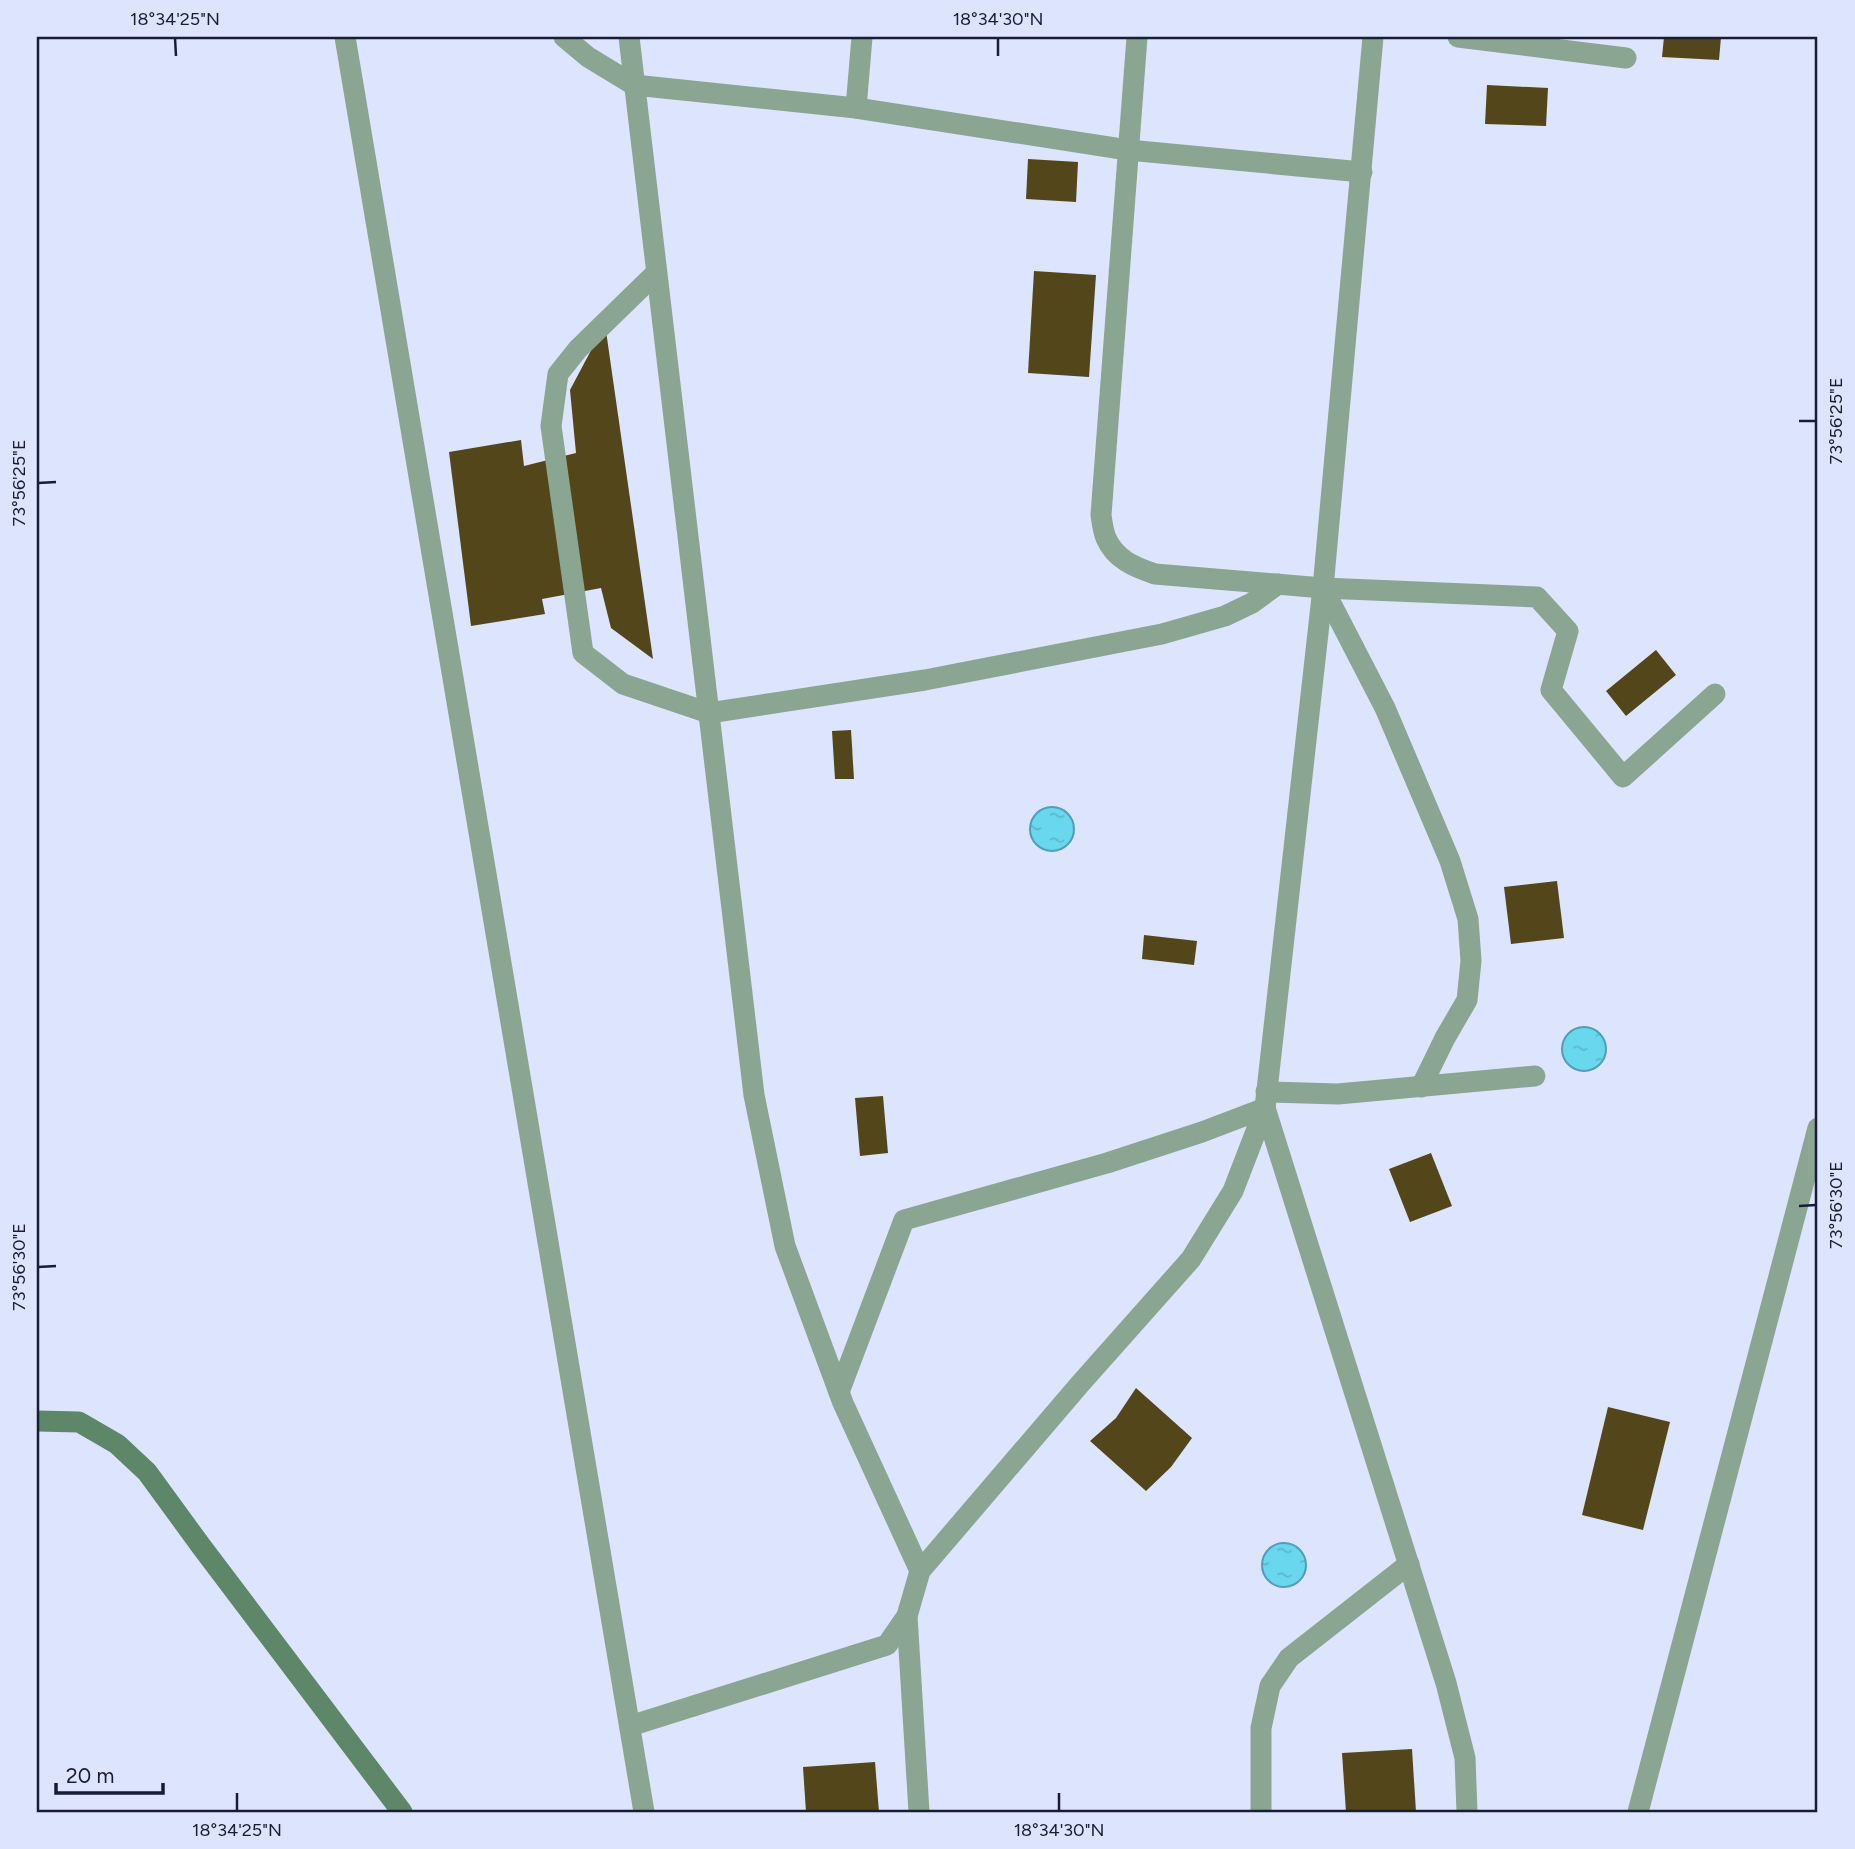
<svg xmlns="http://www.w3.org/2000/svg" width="1855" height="1849" font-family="Figtree,sans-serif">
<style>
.water{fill:url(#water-ripples);stroke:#519fb6;stroke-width:2}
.building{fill:#53461b}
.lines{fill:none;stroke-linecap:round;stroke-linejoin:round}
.lane{stroke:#8aa591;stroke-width:21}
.secondary{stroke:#5e8669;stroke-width:21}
.ticks{fill:none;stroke:#181d35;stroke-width:2.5}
.neatline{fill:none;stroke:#181d35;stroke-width:2.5}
.ticks-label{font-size:18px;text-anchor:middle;fill:#181d35}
</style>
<defs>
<pattern id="water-ripples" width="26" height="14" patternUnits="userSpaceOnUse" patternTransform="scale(1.75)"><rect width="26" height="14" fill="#69d7ed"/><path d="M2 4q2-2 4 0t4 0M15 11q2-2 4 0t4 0" fill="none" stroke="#5ab8cc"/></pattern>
</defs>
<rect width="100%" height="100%" fill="#dce4fe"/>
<g class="water">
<circle cx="1052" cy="829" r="22"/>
<circle cx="1584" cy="1049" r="22"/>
<circle cx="1284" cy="1565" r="22"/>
</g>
<g class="building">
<path d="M 1664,37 L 1721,37 L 1719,60 L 1662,57 Z"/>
<path d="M 1487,85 L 1548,88 L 1546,126 L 1485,124 Z"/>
<path d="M 1028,159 L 1078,162 L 1076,202 L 1026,199 Z"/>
<path d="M 1034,271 L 1096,275 L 1089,377 L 1028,373 Z"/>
<path d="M 605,324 L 653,659 L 611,628 L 601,588 L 542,599 L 545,614 L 471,626 L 449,452 L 521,440 L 524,466 L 576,453 L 570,390 Z"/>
<path d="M 1656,650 L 1676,675 L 1626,716 L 1606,691 Z"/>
<path d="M 851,730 L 854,779 L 835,779 L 832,731 Z"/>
<path d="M 1557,881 L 1564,938 L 1511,944 L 1504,887 Z"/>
<path d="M 1144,935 L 1197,941 L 1194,965 L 1142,959 Z"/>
<path d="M 883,1096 L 888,1153 L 860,1156 L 855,1098 Z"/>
<path d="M 1431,1153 L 1452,1206 L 1410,1222 L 1389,1169 Z"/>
<path d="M 1136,1388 L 1192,1438 L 1171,1467 L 1146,1491 L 1090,1441 L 1116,1418 Z"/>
<path d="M 1608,1407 L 1670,1422 L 1643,1530 L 1582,1515 Z"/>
<path d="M 1412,1749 L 1416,1812 L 1346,1812 L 1342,1753 Z"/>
<path d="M 875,1762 L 879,1812 L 806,1812 L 803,1767 Z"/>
</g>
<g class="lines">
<g class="lane">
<path d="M 345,37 L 644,1812"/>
<path d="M 564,37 L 588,57 L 634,85 L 856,108 L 1128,150 L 1362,172"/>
<path d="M 629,37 L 754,1095 L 785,1246 L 843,1403 L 920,1571"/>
<path d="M 1137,37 L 1101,515 C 1102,522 1103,531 1106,538 C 1115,559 1134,567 1155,574 L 1323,588 L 1537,597 L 1568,631 L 1551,690 L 1623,777 L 1715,694"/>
<path d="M 1458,37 L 1626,58"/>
<path d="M 856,108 L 862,37"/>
<path d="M 656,273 L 578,349 L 558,374 L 551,426 L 583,653 L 623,684 L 709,713 L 925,680 L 1162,634 L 1225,616 L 1252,603 L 1278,584"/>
<path d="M 1323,588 L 1385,708 L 1450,861 L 1468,919 L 1471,961 L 1467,1000 L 1445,1038 L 1421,1087"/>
<path d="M 1266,1092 L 1338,1094 L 1535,1076"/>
<path d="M 839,1392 L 904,1220 L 1107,1163 L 1202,1132 L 1265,1108 L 1446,1683 L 1465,1758 L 1467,1812"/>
<path d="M 907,1616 L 919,1812"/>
<path d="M 630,1726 L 887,1645 L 907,1616 L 920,1571 L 1080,1384 L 1191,1259 L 1233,1191 L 1265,1108 L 1323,588 L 1373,37"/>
<path d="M 1261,1812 L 1261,1728 L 1270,1686 L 1289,1658 L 1409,1564"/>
<path d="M 1638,1812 L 1818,1128"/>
</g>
<path class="secondary" d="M 37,1421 L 79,1422 L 117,1444 L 147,1472 L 201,1546 L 402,1812"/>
</g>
<path class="ticks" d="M 175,38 L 176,56M 998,38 L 998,56M 1799,421 L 1816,421M 38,483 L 56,482M 1799,1206 L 1816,1205M 38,1267 L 56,1266M 237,1793 L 237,1811M 1059,1793 L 1059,1811"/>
<rect width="1855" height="1849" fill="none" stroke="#dce4fe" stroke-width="77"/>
<path d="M56 1783v10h107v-10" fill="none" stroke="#181d35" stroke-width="3.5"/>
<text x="66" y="1783" font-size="21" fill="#181d35" stroke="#dce4fe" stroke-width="5" paint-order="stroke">20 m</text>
<rect x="38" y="38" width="1778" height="1773" class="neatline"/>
<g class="ticks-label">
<text x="175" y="25">18°34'25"N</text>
<text x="998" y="25">18°34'30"N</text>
<text transform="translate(1836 421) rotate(-90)" y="6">73°56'25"E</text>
<text transform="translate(19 483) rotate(-90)" y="6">73°56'25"E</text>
<text transform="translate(1836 1205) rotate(-90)" y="6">73°56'30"E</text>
<text transform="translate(19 1267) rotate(-90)" y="6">73°56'30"E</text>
<text x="237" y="1836">18°34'25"N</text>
<text x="1059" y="1836">18°34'30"N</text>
</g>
</svg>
